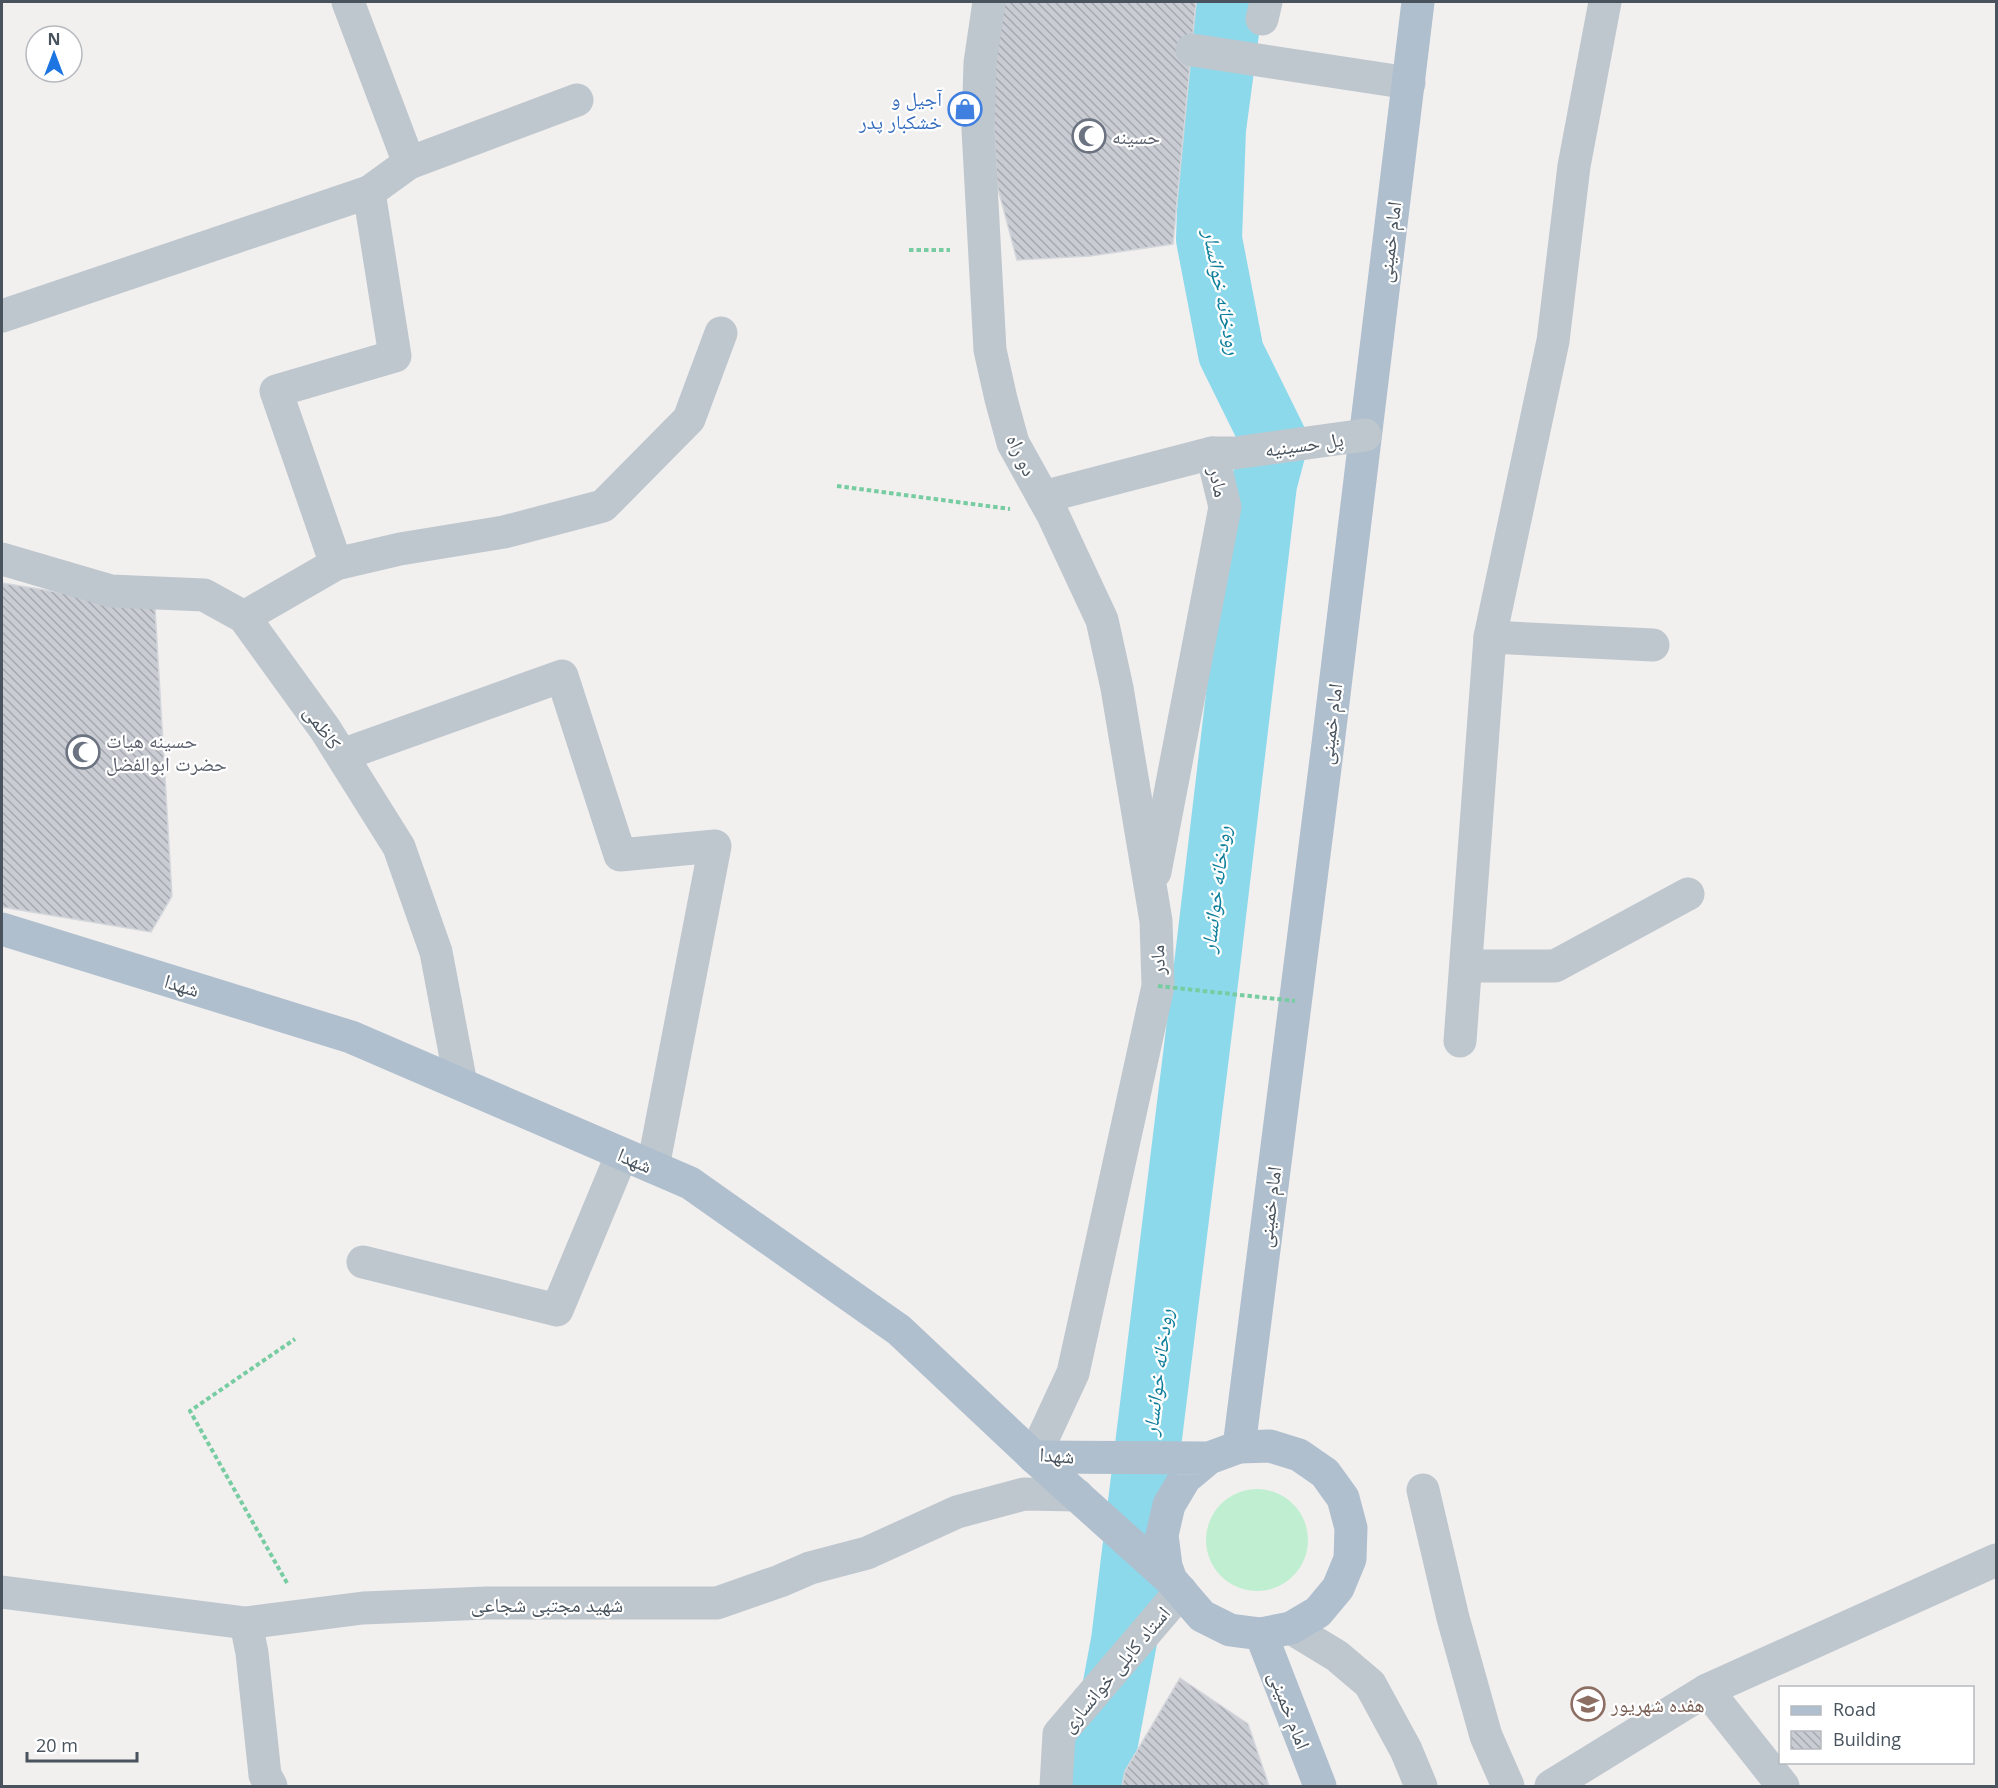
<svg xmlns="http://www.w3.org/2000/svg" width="1998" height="1788" font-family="'Open Sans','Noto Naskh Arabic',sans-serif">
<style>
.green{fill:#bfefd0}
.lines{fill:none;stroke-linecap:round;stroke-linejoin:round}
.river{stroke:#8cd9eb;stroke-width:66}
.building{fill:url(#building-back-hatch);stroke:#d3d6db;stroke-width:1.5}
.path{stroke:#77cca1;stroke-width:4;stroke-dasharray:4.5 3;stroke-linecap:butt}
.minor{stroke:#bec7ce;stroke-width:33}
.major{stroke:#afbfce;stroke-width:33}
.path-bridge{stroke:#77cca1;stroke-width:4;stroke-dasharray:4.5 3;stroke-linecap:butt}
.minor-bridge{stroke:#bec7ce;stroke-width:33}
.labels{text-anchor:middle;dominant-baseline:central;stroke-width:4.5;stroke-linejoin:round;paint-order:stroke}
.shop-label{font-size:20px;fill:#366cbe;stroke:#fff;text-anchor:end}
.worship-label{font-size:20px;fill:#5b616d;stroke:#fff;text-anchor:start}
.street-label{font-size:20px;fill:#48535d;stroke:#fff}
.education-label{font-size:20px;fill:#785e54;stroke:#fff;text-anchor:start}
.water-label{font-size:21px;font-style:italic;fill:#0e7f9a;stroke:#fff}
</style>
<defs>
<pattern id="building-back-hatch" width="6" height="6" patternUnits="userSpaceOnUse" patternTransform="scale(1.5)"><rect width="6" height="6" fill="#c9ccd2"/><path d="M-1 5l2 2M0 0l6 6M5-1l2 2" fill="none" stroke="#a5a8ae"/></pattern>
</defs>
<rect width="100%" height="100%" fill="#f2efef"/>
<circle class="green" cx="1257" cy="1540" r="51"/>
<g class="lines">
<path class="river" d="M 1097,1786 L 1124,1641 L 1206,974 L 1264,484 L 1275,442 L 1231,353 L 1209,239 L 1213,129 L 1230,2"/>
</g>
<g class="building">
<path d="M 1004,2 L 1196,2 L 1173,244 L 1090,256 L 1017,260 L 997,185 L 992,87 Z"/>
<path d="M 2,583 L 155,608 L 172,896 L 151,932 L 2,907 Z"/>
<path d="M 1180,1678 L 1248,1724 L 1269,1786 L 1122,1786 L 1125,1771 Z"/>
</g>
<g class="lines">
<g class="path">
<path d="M 909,250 L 950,250"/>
<path d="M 837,486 L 1010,509"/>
<path d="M 287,1583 L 190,1411 L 295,1339"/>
</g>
<g class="minor">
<path d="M 348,2 L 409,163 L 369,192"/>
<path d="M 989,2 L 980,63 L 978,129 L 990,350 L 1001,399 L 1013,443 L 1053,515 L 1102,620 L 1117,688 L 1156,921 L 1158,986 L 1073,1373 L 1034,1457"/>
<path d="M 1262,19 L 1266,2"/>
<path d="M 1192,50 L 1409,83"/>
<path d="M 409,163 L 577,100"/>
<path d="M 2,316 L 369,192 L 395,356 L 276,391 L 336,564"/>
<path d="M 1043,497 L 1212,453 L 1234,453"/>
<path d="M 2,559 L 111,591 L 204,595 L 244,617 L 325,729 L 399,847 L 436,952 L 461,1084"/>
<path d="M 244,617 L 336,564 L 400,549 L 504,532 L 603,506 L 689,419 L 721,333"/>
<path d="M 1490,637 L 1653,645"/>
<path d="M 342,755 L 562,676 L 620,855 L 715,846 L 653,1167"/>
<path d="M 1155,872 L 1225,507 L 1212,453"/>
<path d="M 1466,966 L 1555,966 L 1688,894"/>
<path d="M 1460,1041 L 1490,637 L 1553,341 L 1574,166 L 1605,2"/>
<path d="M 363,1262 L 557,1310 L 622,1154"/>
<path d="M 1423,1490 L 1453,1618 L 1486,1736 L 1508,1786"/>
<path d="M 2,1592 L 246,1623 L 363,1608 L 487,1603 L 717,1603 L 780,1581 L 810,1568 L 867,1553 L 957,1512 L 1024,1494 L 1077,1495"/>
<path d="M 246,1623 L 252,1653 L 265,1775 L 271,1786"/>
<path d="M 1291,1628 L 1337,1656 L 1370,1684 L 1406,1750 L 1421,1786"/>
<path d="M 1707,1690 L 1783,1786"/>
<path d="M 1056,1786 L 1059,1734 L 1181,1591"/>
<path d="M 1551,1786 L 1707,1690 L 1996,1560"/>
</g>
<g class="major">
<path d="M 2,929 L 351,1037 L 690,1183 L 899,1330 L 1034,1457 L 1171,1580"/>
<path d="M 1239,1447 L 1328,744 L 1418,2"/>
<path d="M 1034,1457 L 1209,1458 L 1239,1447 L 1270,1446 L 1299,1455 L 1325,1473 L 1343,1498 L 1351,1528 L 1350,1559 L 1338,1588 L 1318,1612 L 1291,1628 L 1261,1634 L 1230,1630 L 1202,1616 L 1171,1580 L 1166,1566 L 1162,1535 L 1169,1505 L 1185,1478 L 1209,1458"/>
<path d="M 1261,1634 L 1320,1786"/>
</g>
<path class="path-bridge" d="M 1158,986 L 1295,1001"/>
<path class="minor-bridge" d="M 1242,452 L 1365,435"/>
</g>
<defs>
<g id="shop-ring" transform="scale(1.725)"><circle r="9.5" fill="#fff" stroke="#3f7fe0" stroke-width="1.5"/><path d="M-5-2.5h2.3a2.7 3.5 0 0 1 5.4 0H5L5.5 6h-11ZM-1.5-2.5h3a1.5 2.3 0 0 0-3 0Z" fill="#3f7fe0"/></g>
<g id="mosque-ring" transform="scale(1.725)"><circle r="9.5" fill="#fff" stroke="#6b7280" stroke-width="1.5"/><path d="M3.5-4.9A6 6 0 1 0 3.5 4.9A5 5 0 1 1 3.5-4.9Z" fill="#6b7280"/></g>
<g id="school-ring" transform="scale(1.725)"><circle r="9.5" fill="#fff" stroke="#8d6e63" stroke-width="1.5"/><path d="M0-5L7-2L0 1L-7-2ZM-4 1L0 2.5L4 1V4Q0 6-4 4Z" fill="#8d6e63"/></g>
</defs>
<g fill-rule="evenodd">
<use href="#shop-ring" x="965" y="109"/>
<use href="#mosque-ring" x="1089" y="136"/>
<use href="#mosque-ring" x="83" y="752"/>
<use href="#school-ring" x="1588" y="1704"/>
</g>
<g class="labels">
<g class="shop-label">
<text x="942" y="98">آجیل و<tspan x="942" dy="23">خشکبار پدر</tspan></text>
</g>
<g class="worship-label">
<text x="1112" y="136">حسینه</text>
<text x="106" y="740">حسینه هیات<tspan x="106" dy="23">حضرت ابوالفضل</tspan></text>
</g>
<g class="street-label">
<text transform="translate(1389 242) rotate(-83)">امام خمینی</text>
<text transform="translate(1304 444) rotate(-8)">پل حسینیه</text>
<text transform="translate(1022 455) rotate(65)">دو راه</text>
<text transform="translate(1219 482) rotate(77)">مادر</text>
<text transform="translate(1330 724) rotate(-83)">امام خمینی</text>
<text transform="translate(323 727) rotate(55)">کاظمی</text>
<text transform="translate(1157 960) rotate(-92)">مادر</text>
<text transform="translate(182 985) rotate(17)">شهدا</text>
<text transform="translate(635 1160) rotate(23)">شهدا</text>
<text transform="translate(1269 1207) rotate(-83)">امام خمینی</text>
<text transform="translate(1057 1455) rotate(4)">شهدا</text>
<text x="547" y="1604">شهید مجتبی شجاعی</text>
<text transform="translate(1115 1669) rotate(-50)">استاد کابلی خوانساری</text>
<text transform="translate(1290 1710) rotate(69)">امام خمینی</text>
</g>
<g class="education-label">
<text x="1611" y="1704">هفده شهریور</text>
</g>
<g class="water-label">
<text transform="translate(1223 292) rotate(79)">رودخانه خوانسار</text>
<text transform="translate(1215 889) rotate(-83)">رودخانه خوانسار</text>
<text transform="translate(1157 1372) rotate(-83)">رودخانه خوانسار</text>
</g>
</g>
<rect width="1998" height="1788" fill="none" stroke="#48535d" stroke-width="6"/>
<rect x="1779" y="1686" width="195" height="78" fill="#ffffff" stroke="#b6babe" stroke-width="1.5"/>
<rect x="1791" y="1706" width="30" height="9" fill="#afbfce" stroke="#b6babe" stroke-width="1.5"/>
<text x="1833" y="1716" font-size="18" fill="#48535d">Road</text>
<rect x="1791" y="1731" width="30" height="18" fill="url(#building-back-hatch)" stroke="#b6babe" stroke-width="1.5"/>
<text x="1833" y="1746" font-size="18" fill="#48535d">Building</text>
<g transform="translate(54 54)"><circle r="28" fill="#ffffff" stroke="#b6babe" stroke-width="1.5"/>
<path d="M0-4.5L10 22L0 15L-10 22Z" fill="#1c75e0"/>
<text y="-9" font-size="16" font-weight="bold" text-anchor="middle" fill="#48535d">N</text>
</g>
<path d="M27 1752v9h110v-9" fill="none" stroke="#48535d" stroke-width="3"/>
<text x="36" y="1752" font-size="18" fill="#48535d" stroke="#ffffff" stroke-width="4.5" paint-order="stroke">20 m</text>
</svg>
